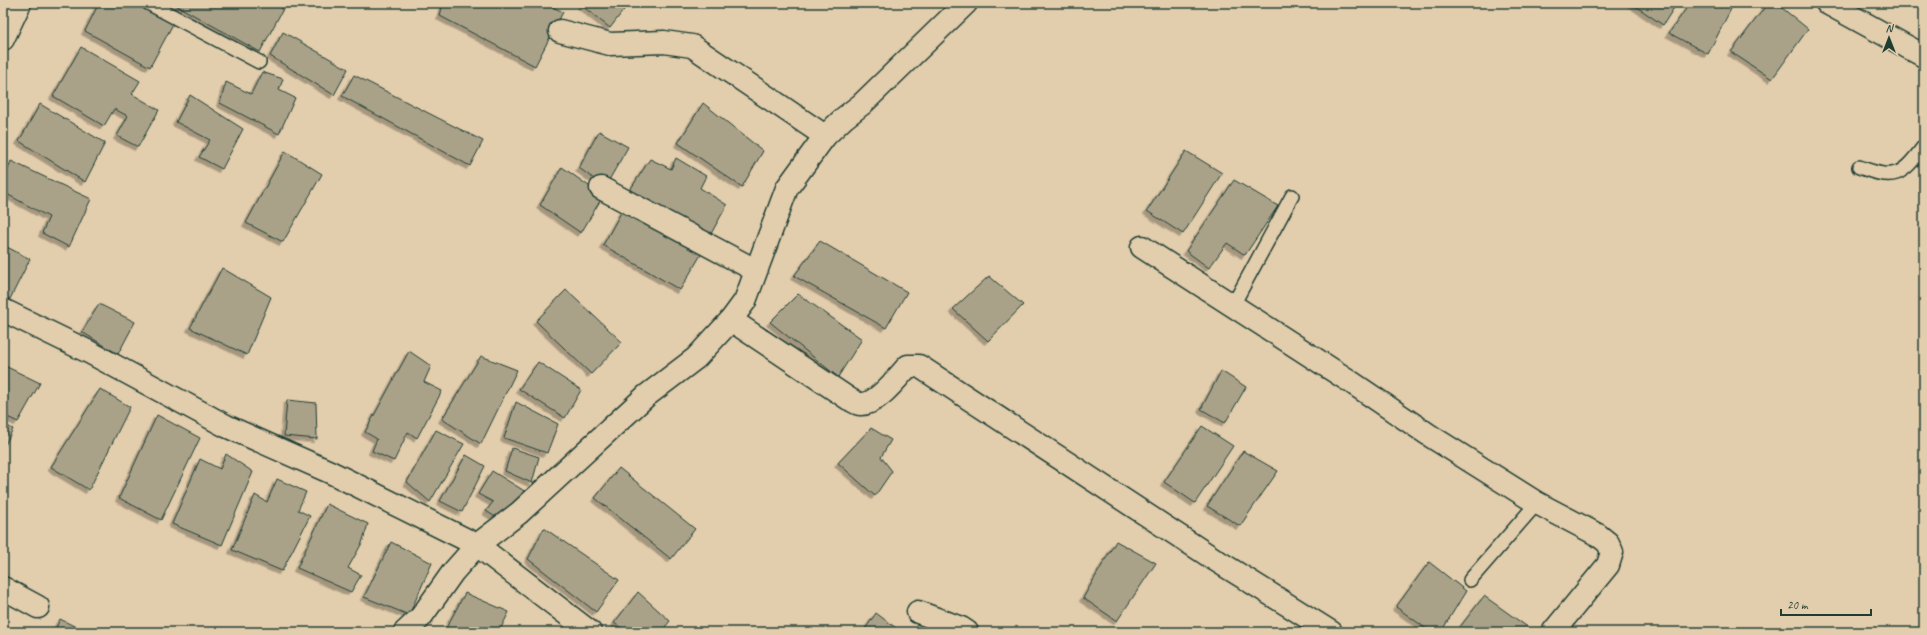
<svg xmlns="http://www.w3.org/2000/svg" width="1927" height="635" font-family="Caveat,sans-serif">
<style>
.building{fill:#a9a289;stroke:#1f3d34;filter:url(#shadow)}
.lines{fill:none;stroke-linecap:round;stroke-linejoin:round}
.service-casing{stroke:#1f3d34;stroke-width:16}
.minor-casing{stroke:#1f3d34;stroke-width:25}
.tertiary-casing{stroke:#1f3d34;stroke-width:25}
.service{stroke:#e2cdac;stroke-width:13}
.minor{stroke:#e2cdac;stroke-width:22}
.tertiary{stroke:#e2cdac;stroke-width:22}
</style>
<defs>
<filter id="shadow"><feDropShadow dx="-3.5" dy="3.5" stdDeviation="0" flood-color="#0004"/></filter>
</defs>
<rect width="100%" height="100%" fill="#e2cdac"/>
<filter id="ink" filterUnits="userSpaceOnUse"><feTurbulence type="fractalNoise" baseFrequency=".025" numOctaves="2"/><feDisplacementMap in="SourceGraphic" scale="8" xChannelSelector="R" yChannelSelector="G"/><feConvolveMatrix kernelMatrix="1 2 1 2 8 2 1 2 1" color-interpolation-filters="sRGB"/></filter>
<g filter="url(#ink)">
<g class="building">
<path d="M 99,3 L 135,3 L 173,24 L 150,67 L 85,31 Z"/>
<path d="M 172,3 L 272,3 L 283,9 L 260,52 Z"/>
<path d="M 443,3 L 545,3 L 563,12 L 535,66 L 440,16 Z"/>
<path d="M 583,3 L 629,3 L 610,28 L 581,5 Z"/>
<path d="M 1631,3 L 1677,3 L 1663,25 Z"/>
<path d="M 1690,3 L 1734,3 L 1708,54 L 1669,33 Z"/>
<path d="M 1768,3 L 1776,3 L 1808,29 L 1772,79 L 1731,52 Z"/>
<path d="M 283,32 L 348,69 L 334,95 L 270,56 Z"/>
<path d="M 81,47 L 140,81 L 132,94 L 159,110 L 138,147 L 117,136 L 128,116 L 114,109 L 104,126 L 53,96 Z"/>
<path d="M 262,72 L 283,79 L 279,90 L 295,98 L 279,134 L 220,103 L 226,82 L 251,94 Z"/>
<path d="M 354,75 L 483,141 L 470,166 L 342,96 Z"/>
<path d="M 190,95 L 243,129 L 222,169 L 199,157 L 210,140 L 176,122 Z"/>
<path d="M 703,103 L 763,151 L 742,187 L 678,143 Z"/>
<path d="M 40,104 L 105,143 L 85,182 L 19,141 Z"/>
<path d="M 599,131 L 628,147 L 605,187 L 579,168 Z"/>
<path d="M 285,151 L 322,174 L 283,242 L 246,223 Z"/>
<path d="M 1186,151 L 1222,173 L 1183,234 L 1147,211 Z"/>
<path d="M 676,158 L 706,176 L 700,188 L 727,205 L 708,239 L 628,193 L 650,159 L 671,169 Z"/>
<path d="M 11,161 L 91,199 L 69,247 L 42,233 L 49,217 L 3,192 L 3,182 Z"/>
<path d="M 562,167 L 603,196 L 581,233 L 540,205 Z"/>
<path d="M 1234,180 L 1278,206 L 1245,255 L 1227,243 L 1209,268 L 1186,251 Z"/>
<path d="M 623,209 L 702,253 L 680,290 L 603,245 Z"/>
<path d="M 820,241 L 907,292 L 886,328 L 794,276 Z"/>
<path d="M 3,245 L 30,259 L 10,299 L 3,295 Z"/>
<path d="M 222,268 L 271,297 L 247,355 L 190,328 Z"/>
<path d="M 989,276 L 1023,305 L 988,341 L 953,309 Z"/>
<path d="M 566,290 L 622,342 L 591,374 L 536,321 Z"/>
<path d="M 798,294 L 862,339 L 838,377 L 770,322 Z"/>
<path d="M 99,304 L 135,322 L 118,354 L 82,332 Z"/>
<path d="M 409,351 L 431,366 L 424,382 L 442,391 L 417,438 L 408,432 L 394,461 L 372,451 L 377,439 L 365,432 Z"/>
<path d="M 481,356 L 517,370 L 481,444 L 442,419 Z"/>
<path d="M 538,362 L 581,390 L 565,418 L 519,389 Z"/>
<path d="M 3,365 L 40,383 L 18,422 L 3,415 Z"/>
<path d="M 1221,371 L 1246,387 L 1225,423 L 1201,409 Z"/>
<path d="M 100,389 L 130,407 L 89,490 L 51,467 Z"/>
<path d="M 287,400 L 316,403 L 317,439 L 284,436 Z"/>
<path d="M 516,402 L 558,424 L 547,453 L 504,438 Z"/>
<path d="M 157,415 L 200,438 L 161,520 L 119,498 Z"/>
<path d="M 3,424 L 13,429 L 3,449 Z"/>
<path d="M 1202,426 L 1233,446 L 1195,503 L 1164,482 Z"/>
<path d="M 871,428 L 891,440 L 881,457 L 892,471 L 875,496 L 838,463 Z"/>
<path d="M 436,430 L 464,444 L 430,502 L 407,482 Z"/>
<path d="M 512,448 L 539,457 L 532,483 L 505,471 Z"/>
<path d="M 1243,451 L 1278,471 L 1240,526 L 1207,506 Z"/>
<path d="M 226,454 L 253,472 L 222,545 L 172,524 L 200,459 L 220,469 Z"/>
<path d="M 466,455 L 485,466 L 462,512 L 440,501 Z"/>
<path d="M 619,468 L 695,529 L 671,559 L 595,498 Z"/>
<path d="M 492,471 L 526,492 L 505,523 L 486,511 L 493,502 L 478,494 Z"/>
<path d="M 277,479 L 306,492 L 298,510 L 310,516 L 282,571 L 232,550 L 255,495 L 267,502 Z"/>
<path d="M 327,504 L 368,524 L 362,543 L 348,568 L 361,575 L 351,592 L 297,568 Z"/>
<path d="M 544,528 L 619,580 L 596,612 L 528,559 Z"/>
<path d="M 1116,541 L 1156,563 L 1117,621 L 1083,598 Z"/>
<path d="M 391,542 L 432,563 L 409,615 L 364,597 Z"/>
<path d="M 1429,562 L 1466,591 L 1441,632 L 1431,632 L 1396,607 Z"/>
<path d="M 638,592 L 670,621 L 661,632 L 628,632 L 614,623 Z"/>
<path d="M 465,593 L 509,612 L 499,632 L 444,632 Z"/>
<path d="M 1484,596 L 1529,628 L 1526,632 L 1456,632 Z"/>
<path d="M 876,613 L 900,631 L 899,632 L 863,632 Z"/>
<path d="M 60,619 L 86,632 L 54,632 Z"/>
</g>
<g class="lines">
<g class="service-casing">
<g id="service">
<path d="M 148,3 L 259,62"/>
<path d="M 1859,167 C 1895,180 1901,177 1924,146"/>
<path d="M 1233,305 L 1292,196"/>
<path d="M 1470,580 L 1537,503"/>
</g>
</g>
<g class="minor-casing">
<g id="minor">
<path d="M 1827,3 L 1924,56"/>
<path d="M 560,31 L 610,44 L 664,42 L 692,46 L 825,136"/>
<path d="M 601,188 L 755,270"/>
<path d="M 1142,247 L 1348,380 L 1432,437 L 1537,503 L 1598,535 L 1608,543 L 1612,552 L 1608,565 L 1553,632"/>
<path d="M 3,310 L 89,352 L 226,426 L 330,472 L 477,545 L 453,572 L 421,617 L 405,632"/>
<path d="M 731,320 L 849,399 C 852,400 857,404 860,404 C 876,406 898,377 908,366 L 919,366 L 1214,559 L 1331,632"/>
<path d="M 3,588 L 38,607"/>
<path d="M 918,612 L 961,628 L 967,632"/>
<path d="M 590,632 L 477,545 L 519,513 L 646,396 L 696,358 L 731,320 L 745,301 L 787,188 L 825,136 L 844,118 L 862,104 L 966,3"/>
</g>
</g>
<g class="tertiary-casing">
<path id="tertiary" d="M 3,39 L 20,3"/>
</g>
<use href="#service" class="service"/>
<use href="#minor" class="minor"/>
<use href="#tertiary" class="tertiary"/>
</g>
</g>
<rect width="1927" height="635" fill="none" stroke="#e2cdac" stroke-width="16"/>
<rect x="8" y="8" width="1911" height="619" fill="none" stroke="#1f3d34" stroke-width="1.5" filter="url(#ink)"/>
<g transform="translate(1889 38)" stroke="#e2cdac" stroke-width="3" paint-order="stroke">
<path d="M0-3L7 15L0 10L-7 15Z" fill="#1f3d34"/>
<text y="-6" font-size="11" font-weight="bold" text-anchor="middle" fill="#1f3d34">N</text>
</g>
<path d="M1781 609v6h90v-6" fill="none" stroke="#1f3d34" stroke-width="2"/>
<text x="1787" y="609" font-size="12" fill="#1f3d34" stroke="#e2cdac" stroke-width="3" paint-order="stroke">20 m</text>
</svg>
